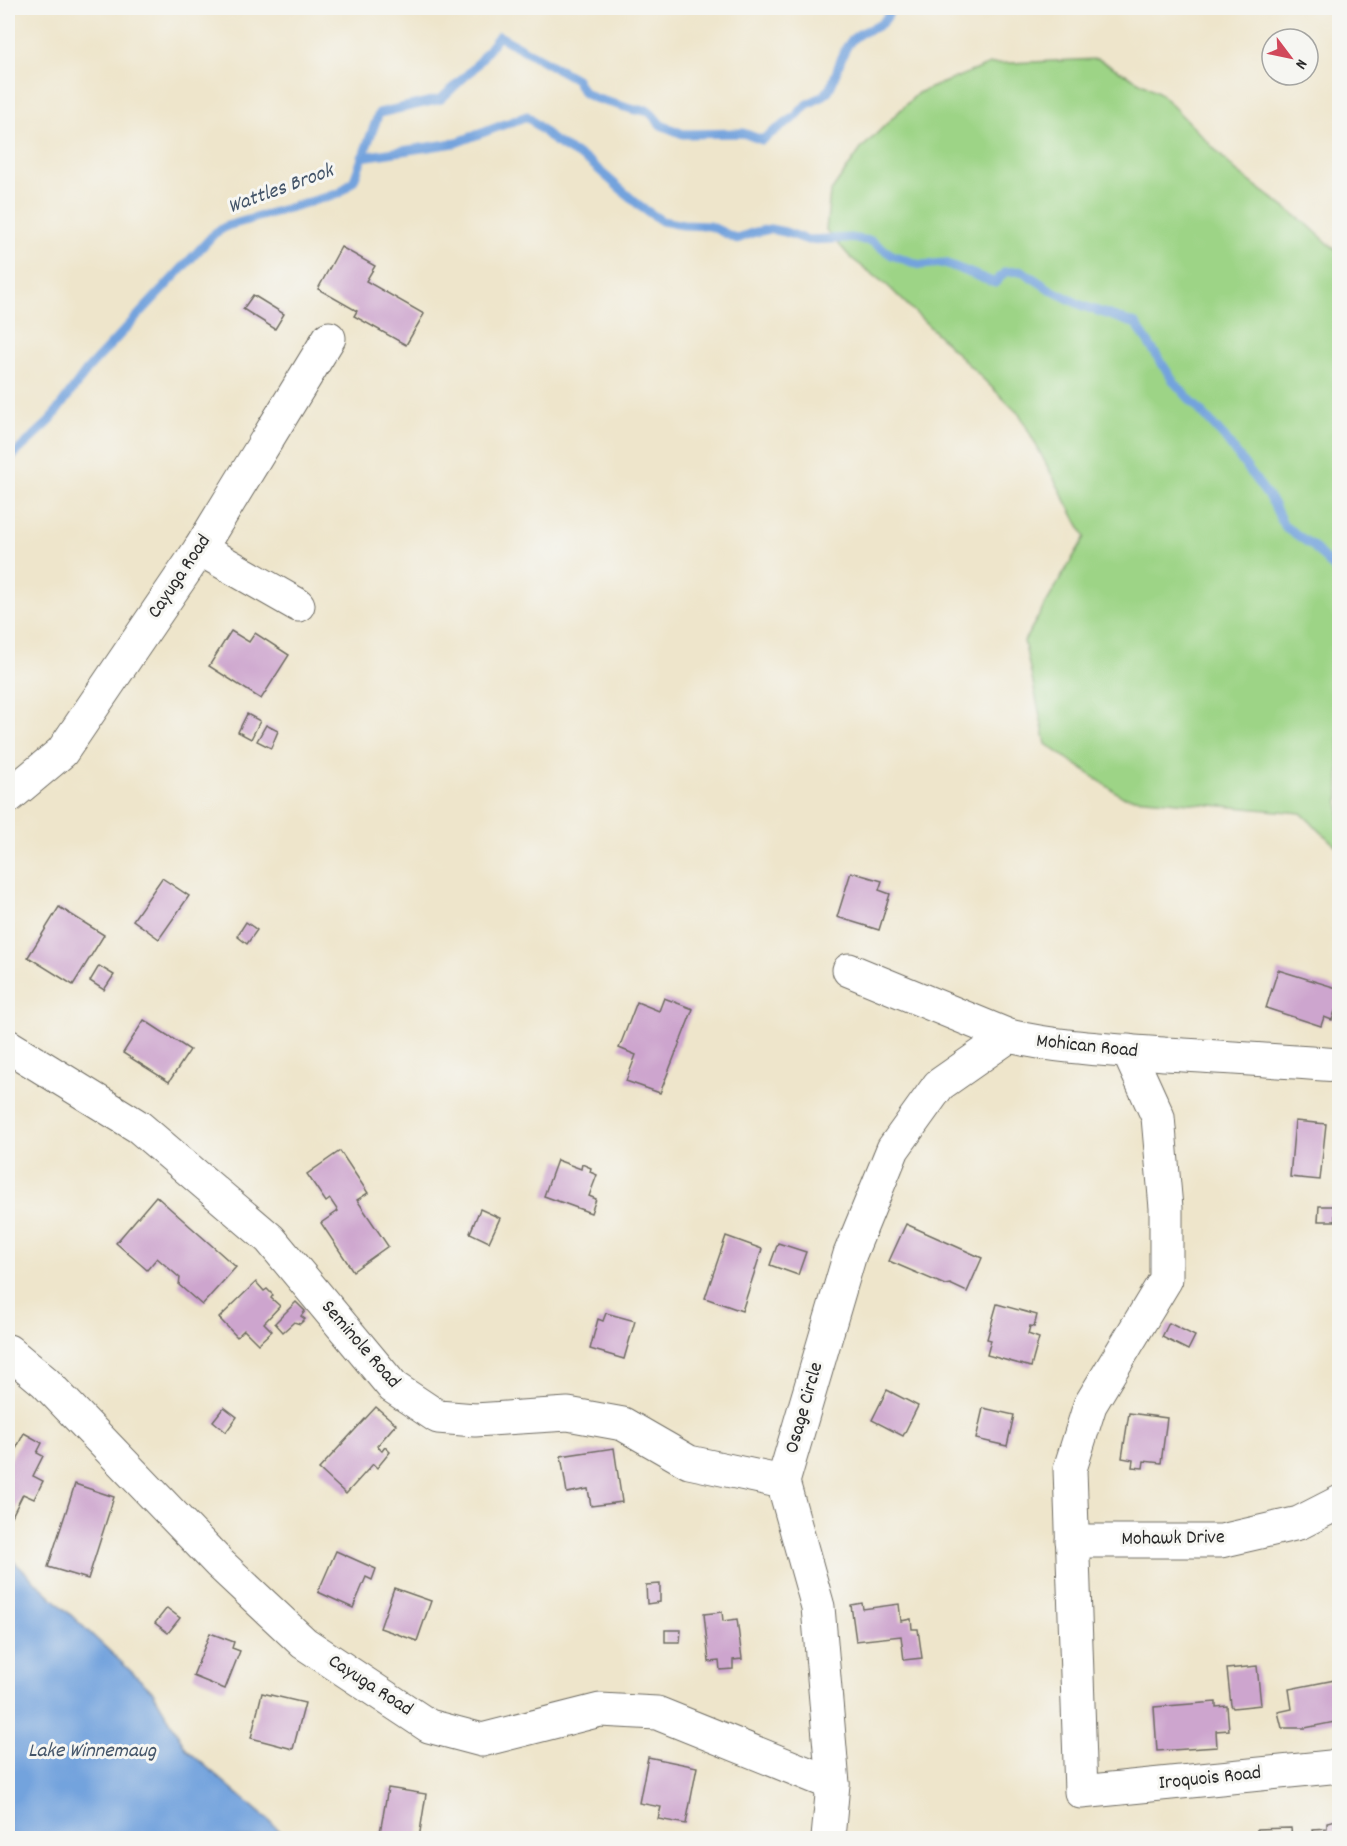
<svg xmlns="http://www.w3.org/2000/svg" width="1347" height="1846" font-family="Dekko,sans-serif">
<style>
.green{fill:#9dd486;stroke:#648058;stroke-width:1.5}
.water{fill:#73a3dd;stroke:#4f6784;stroke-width:1.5}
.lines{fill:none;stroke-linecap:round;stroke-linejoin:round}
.stream{stroke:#73a3dd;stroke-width:9}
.building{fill:#cda5ce}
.minor-casing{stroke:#6f6c63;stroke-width:35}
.minor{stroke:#fff;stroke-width:33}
.labels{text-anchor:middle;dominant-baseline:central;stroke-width:6;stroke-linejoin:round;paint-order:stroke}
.street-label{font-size:20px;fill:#2b2b2b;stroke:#f6f6f2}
.water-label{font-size:21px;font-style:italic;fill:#445569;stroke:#f6f6f2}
</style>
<rect width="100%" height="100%" fill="#f6f6f2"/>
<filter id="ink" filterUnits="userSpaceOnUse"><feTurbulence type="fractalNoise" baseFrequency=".0167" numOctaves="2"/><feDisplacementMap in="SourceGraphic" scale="12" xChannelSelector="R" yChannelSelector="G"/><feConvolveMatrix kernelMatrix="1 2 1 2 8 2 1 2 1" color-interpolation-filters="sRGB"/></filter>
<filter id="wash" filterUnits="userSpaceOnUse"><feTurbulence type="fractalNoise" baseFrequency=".008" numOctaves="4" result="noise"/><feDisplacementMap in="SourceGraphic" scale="24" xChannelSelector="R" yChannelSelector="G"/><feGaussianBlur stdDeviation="1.35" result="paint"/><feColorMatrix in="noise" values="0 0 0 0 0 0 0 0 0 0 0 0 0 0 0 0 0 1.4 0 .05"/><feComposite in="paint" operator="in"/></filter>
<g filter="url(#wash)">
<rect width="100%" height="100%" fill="#eee5cb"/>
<path class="green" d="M 1098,59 L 1160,93 L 1236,171 L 1308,225 L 1339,253 L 1339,849 L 1301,813 L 1123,797 L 1046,744 L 1024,641 L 1085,537 L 1020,415 L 888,286 L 851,258 L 826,230 L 830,193 L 861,149 L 918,93 L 990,64 Z"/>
<path class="water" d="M 8,1556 L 153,1692 L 187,1750 L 274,1825 L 287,1838 L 8,1838 Z"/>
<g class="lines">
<g class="stream">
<path d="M 362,157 L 455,143 L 527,116 L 554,141 L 590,162 L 641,207 L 662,221 L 683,225 L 710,226 L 737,239 L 752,233 L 770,229 L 785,232 L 808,240 L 850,238 L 871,241 L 892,255 L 920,265 L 945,263 L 995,283 L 1005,272 L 1022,271 L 1051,290 L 1083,306 L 1136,324 L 1174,382 L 1225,438 L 1273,503 L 1284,526 L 1313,546 L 1340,575"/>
<path d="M 8,460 L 48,423 L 87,370 L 215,233 L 227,226 L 340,193 L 354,180 L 379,113 L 441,99 L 474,68 L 499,36 L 576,79 L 583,92 L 594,98 L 635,110 L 648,110 L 661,125 L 683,134 L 743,133 L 762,140 C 773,131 785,125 796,116 C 799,113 802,109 805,106 C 813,100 822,99 828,91 C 838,76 839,54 851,41 C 865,24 882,35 891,8"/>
</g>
</g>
<g id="blocks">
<g class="building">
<path d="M 341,247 L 375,266 L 366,281 L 424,314 L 406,345 L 354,316 L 357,311 L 318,289 Z"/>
<path d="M 253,295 L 284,314 L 275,329 L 243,309 Z"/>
<path d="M 231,631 L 249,642 L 255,633 L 289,655 L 261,699 L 209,666 Z"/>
<path d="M 247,714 L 260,721 L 251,739 L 238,732 Z"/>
<path d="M 266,725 L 278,731 L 271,748 L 257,741 Z"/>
<path d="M 851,872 L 882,881 L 879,890 L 890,894 L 879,930 L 837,917 Z"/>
<path d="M 162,878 L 189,896 L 159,939 L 133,920 Z"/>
<path d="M 59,907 L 104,935 L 73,985 L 28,957 Z"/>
<path d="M 246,922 L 257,930 L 247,944 L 237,936 Z"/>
<path d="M 99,966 L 114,975 L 104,990 L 90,981 Z"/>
<path d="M 1278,970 L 1340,989 L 1340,1012 L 1335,1011 L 1332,1020 L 1324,1017 L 1321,1026 L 1266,1008 Z"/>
<path d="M 664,998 L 693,1009 L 660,1093 L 626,1081 L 636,1055 L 619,1048 L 637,1002 L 659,1011 Z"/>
<path d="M 144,1020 L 190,1050 L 169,1082 L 123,1053 Z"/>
<path d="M 1295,1121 L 1326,1124 L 1320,1180 L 1290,1177 Z"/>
<path d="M 340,1151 L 368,1193 L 357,1200 L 388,1246 L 353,1271 L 321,1223 L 338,1211 L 330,1199 L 326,1202 L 307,1174 Z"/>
<path d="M 557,1160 L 581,1169 L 582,1164 L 591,1168 L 590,1172 L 597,1175 L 589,1196 L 596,1199 L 591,1213 L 544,1196 Z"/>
<path d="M 156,1196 L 236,1267 L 202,1305 L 179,1285 L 180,1278 L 157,1258 L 147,1270 L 116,1243 Z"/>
<path d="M 1319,1206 L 1335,1206 L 1335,1221 L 1318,1221 Z"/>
<path d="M 480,1209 L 500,1218 L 489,1242 L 470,1233 Z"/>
<path d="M 906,1224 L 982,1258 L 967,1292 L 950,1284 L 945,1285 L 889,1261 Z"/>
<path d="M 726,1236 L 762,1249 L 742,1311 L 705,1298 Z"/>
<path d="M 778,1243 L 806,1252 L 798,1275 L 770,1265 Z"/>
<path d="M 256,1282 L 264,1291 L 267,1289 L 273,1295 L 271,1298 L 280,1306 L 264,1323 L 272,1331 L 258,1344 L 244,1330 L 237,1337 L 219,1318 Z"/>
<path d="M 296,1302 L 305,1311 L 301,1316 L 305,1319 L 300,1324 L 294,1322 L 283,1332 L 275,1323 Z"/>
<path d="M 997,1304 L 1037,1315 L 1034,1327 L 1030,1326 L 1028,1334 L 1039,1338 L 1031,1367 L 987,1355 L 991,1340 L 987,1339 Z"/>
<path d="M 606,1313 L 635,1321 L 624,1359 L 590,1349 L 598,1319 L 603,1321 Z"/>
<path d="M 1169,1323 L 1195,1336 L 1188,1350 L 1162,1337 Z"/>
<path d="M 887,1390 L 918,1406 L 903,1436 L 872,1420 Z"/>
<path d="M 224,1407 L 237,1417 L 226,1432 L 213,1421 Z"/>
<path d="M 376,1407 L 396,1424 L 377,1446 L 382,1451 L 385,1447 L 390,1452 L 377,1468 L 373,1464 L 346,1494 L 319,1469 Z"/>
<path d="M 983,1408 L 1014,1415 L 1007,1446 L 976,1439 Z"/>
<path d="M 1129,1413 L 1167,1418 L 1161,1463 L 1144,1461 L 1143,1468 L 1132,1467 L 1133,1460 L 1122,1458 Z"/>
<path d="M 24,1433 L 42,1443 L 37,1453 L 43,1456 L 33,1476 L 43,1481 L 34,1499 L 23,1494 L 12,1516 L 8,1513 L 8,1465 Z"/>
<path d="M 614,1448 L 622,1502 L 591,1506 L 588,1489 L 567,1493 L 561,1456 Z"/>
<path d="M 75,1484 L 114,1497 L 88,1579 L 48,1567 Z"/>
<path d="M 336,1551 L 376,1569 L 372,1580 L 366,1577 L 353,1608 L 318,1592 Z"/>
<path d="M 660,1584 L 660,1602 L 647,1604 L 646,1585 Z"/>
<path d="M 394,1588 L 431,1601 L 417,1641 L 380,1628 Z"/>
<path d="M 862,1603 L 863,1609 L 899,1604 L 901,1621 L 911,1619 L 912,1629 L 918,1629 L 922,1658 L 904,1660 L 901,1636 L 856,1641 L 851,1605 Z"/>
<path d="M 167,1608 L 180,1618 L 168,1633 L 155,1623 Z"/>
<path d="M 722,1612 L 723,1621 L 737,1619 L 742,1659 L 733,1660 L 733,1669 L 720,1670 L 719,1661 L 709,1662 L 704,1614 Z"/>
<path d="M 665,1630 L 681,1630 L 680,1642 L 665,1642 Z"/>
<path d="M 210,1633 L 234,1642 L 232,1648 L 240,1651 L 225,1689 L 193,1676 Z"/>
<path d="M 1257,1666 L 1261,1705 L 1233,1708 L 1231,1705 L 1227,1669 Z"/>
<path d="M 1340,1679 L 1340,1721 L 1305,1728 L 1282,1728 L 1278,1712 L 1292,1709 L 1289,1689 Z"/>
<path d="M 262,1693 L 305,1703 L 293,1749 L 251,1738 Z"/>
<path d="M 1216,1702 L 1216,1707 L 1227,1706 L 1229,1730 L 1216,1731 L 1217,1747 L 1157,1751 L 1154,1707 Z"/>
<path d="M 648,1757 L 697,1767 L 686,1824 L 658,1819 L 661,1807 L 639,1803 Z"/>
<path d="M 388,1788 L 426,1794 L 419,1838 L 379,1838 Z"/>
<path d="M 1336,1820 L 1337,1826 L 1340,1826 L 1340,1838 L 1314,1838 L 1313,1829 L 1327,1828 L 1327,1822 Z"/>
<path d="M 1291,1828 L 1292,1838 L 1257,1838 L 1257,1829 Z"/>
</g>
</g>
</g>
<g filter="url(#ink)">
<use href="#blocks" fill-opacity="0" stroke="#6f6c63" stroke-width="1.5"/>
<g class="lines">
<g class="minor-casing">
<g id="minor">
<path d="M 200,549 L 298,605"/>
<path d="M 8,797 L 62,752 L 200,549 L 329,338"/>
<path d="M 849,970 L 1009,1036 C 1060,1048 1112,1050 1164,1054 C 1222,1057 1281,1061 1339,1065"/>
<path d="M 8,1046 L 139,1127 L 270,1239 L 393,1387 L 438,1417 L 475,1420 L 568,1414 L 623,1424 L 689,1462 L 783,1482"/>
<path d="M 1128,1051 L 1158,1117 L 1166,1208 L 1166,1279 L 1090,1405 L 1070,1469 L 1081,1792 L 1340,1766"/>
<path d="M 8,1351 L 45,1382 L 220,1564 L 304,1643 L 429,1726 L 482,1740 L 600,1710 L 657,1713 L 833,1784"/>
<path d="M 1072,1541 L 1221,1541 L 1299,1523 L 1340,1502"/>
<path d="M 828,1838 L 833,1784 L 818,1607 L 783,1482 L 850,1254 L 893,1149 L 939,1085 L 1009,1036"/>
</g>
</g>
<use href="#minor" class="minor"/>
</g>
</g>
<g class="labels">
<g class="street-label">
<text transform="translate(180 577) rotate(-56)">Cayuga Road</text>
<text transform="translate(1087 1047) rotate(6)">Mohican Road</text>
<text transform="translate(360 1345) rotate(49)">Seminole Road</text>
<text transform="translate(805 1408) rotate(-74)">Osage Circle</text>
<text transform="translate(1173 1539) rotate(-1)">Mohawk Drive</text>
<text transform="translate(370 1686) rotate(33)">Cayuga Road</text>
<text transform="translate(1210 1779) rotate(-6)">Iroquois Road</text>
</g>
<g class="water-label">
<text transform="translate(281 190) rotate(-20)">Wattles Brook</text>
<text x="92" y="1752">Lake Winnemaug</text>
</g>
</g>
<rect width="1347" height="1846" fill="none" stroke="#f6f6f2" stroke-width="30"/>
<g transform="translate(1290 57) rotate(122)"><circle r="28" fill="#f6f6f2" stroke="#a5a5a2" stroke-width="1.5"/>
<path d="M0-4.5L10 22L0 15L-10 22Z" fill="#d1495b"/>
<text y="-9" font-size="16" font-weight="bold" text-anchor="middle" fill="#2b2b2b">N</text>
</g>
</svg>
